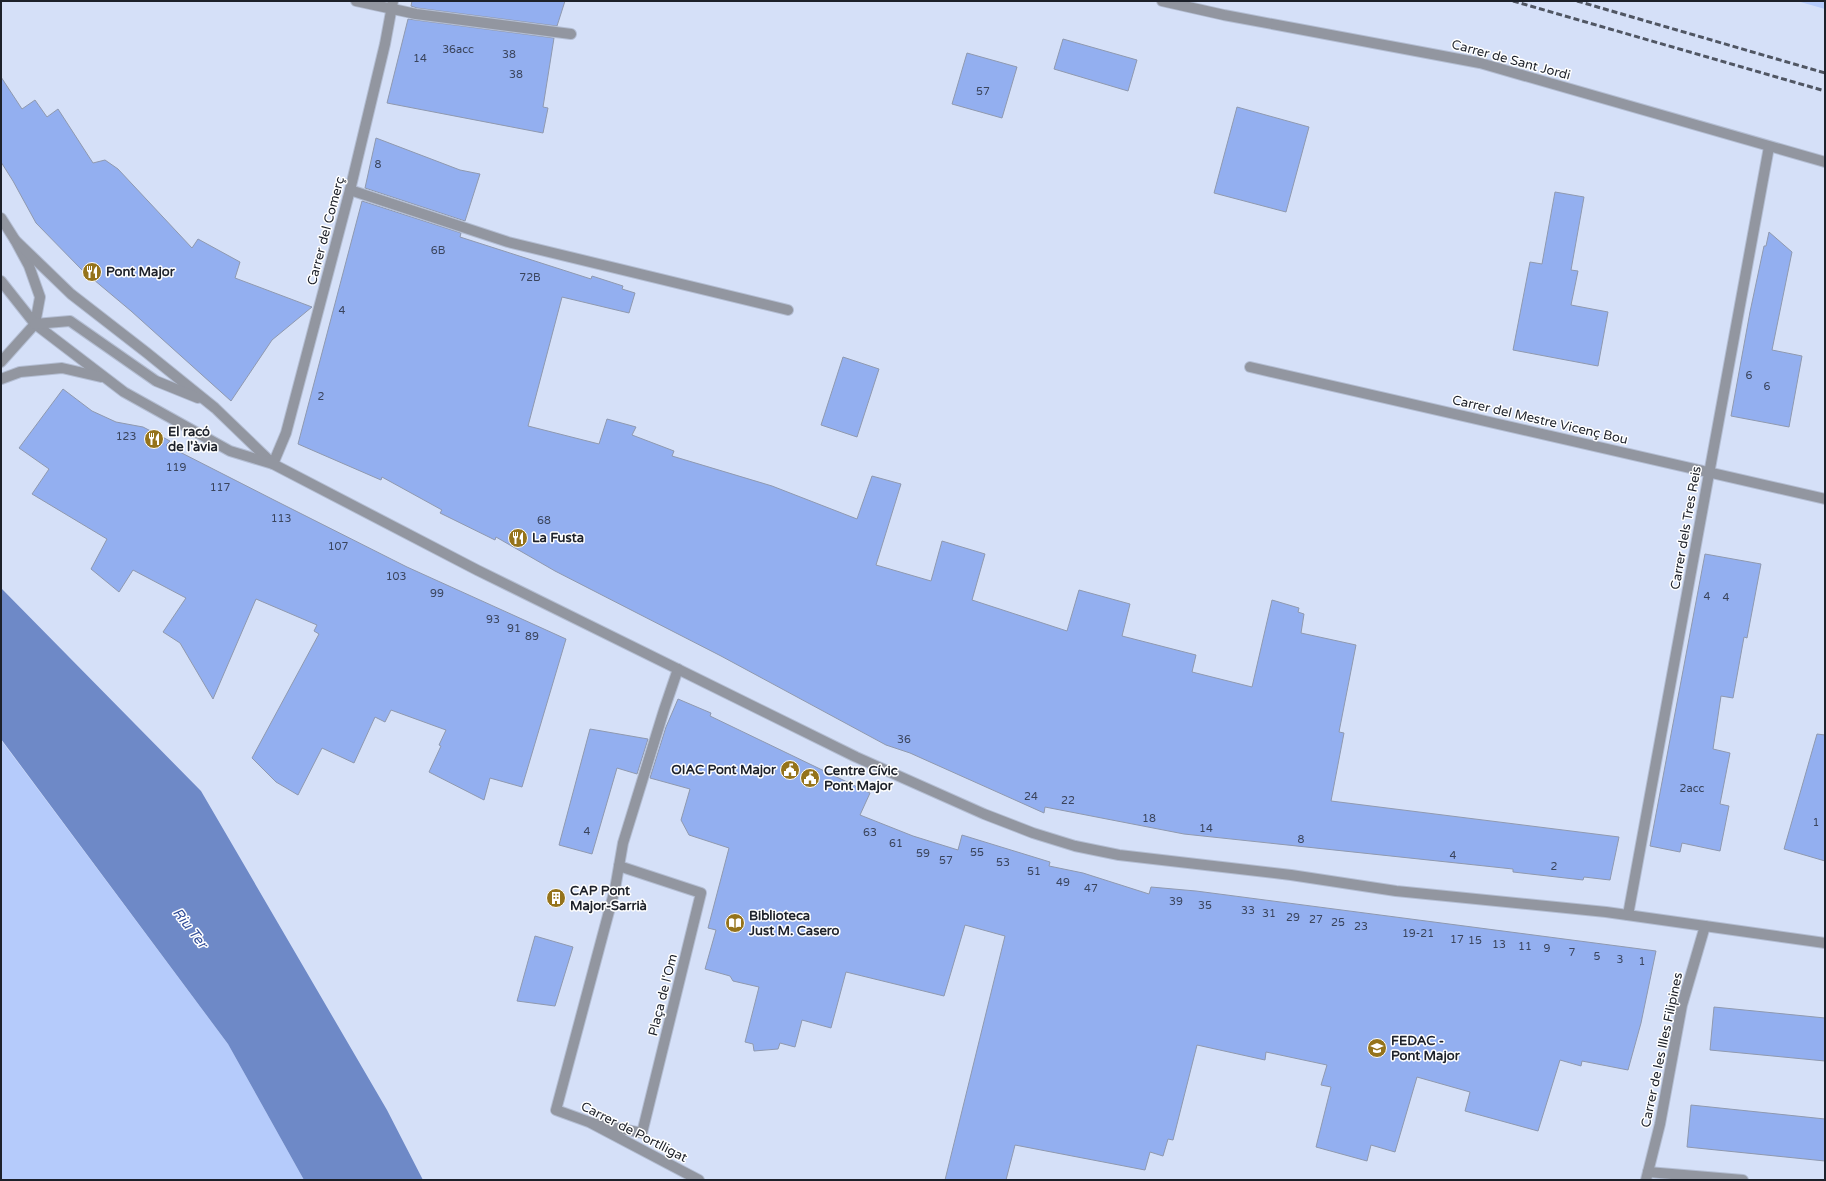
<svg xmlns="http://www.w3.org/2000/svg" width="1826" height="1181" font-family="'Varela Round',sans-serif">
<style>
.green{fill:#b5cbfb}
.water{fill:#6e89c7}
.building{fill:#93aff0;stroke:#8f99af}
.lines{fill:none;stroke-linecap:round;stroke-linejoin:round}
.pedestrian-casing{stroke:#b4bed3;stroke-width:12}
.minor-casing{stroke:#b4bed3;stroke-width:12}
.tertiary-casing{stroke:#b4bed3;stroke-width:12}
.pedestrian{stroke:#9296a0;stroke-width:10}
.minor{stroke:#9296a0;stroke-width:10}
.tertiary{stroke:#9296a0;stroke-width:10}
.rail{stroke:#505663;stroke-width:3;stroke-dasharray:6 3;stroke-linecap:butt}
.labels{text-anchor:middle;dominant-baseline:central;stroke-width:3;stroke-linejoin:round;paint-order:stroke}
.number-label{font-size:11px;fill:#3a445c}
.street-label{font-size:13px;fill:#1d212a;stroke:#fff}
.poi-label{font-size:13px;font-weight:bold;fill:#1d212a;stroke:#fff;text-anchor:start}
.water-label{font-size:14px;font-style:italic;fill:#314d99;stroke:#fff}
</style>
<rect width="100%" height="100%" fill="#d5e0f8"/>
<g class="green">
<path d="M 1797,1 L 1825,1 L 1825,9 Z"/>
<path d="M 1,740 L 228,1044 L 304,1180 L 1,1180 Z"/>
</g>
<path class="water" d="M 1,588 L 201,791 L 387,1110 L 423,1180 L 304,1180 L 228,1044 L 1,739 Z"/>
<g class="building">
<path d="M 412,1 L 565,1 L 557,26 L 417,8 L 411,6 Z"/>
<path d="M 408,19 L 554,38 L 543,107 L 548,108 L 543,133 L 387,103 Z"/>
<path d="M 1063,39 L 1137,60 L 1128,91 L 1054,69 Z"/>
<path d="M 967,53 L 1017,67 L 1002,118 L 952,104 Z"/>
<path d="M 1,77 L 22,109 L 35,100 L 47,117 L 58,109 L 93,163 L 105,160 L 118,169 L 192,248 L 198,239 L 240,262 L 235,278 L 312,307 L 272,340 L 231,401 L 131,311 L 81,269 L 36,223 L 13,181 L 1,162 Z"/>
<path d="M 1237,107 L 1309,127 L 1286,212 L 1214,193 Z"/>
<path d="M 376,138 L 460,170 L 480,174 L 465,221 L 365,188 Z"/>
<path d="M 1555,192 L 1584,197 L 1571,270 L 1578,271 L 1571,305 L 1608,312 L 1598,366 L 1513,350 L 1530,262 L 1542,264 Z"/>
<path d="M 362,201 L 461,233 L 460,237 L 591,279 L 592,276 L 623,286 L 622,289 L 635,293 L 629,313 L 562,297 L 528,426 L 599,444 L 607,419 L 636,427 L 632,435 L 674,451 L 672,456 L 772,486 L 857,519 L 872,476 L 901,484 L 876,565 L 931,581 L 942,541 L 985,554 L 972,600 L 1067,631 L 1079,590 L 1130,604 L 1122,636 L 1196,655 L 1192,672 L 1252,687 L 1272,600 L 1299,608 L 1298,612 L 1304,614 L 1301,633 L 1356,645 L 1339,732 L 1344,733 L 1331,801 L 1619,837 L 1610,880 L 1584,877 L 1583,880 L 1513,872 L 1513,869 L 1184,834 L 1045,807 L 1044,813 L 910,753 L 886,745 L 721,656 L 555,571 L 496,537 L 495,540 L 440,513 L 442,510 L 382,477 L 381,480 L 298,444 Z"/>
<path d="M 1769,232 L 1792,252 L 1772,350 L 1802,356 L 1789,427 L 1731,416 L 1750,312 L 1764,246 L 1766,246 Z"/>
<path d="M 843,357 L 879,369 L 857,437 L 821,425 Z"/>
<path d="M 63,389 L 92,411 L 116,422 L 143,427 L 170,441 L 166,445 L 274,500 L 407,567 L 566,639 L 522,787 L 490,778 L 484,800 L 429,772 L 441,746 L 439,745 L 446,730 L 391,710 L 385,722 L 375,717 L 354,763 L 322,748 L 298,795 L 276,782 L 252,758 L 319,634 L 314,631 L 317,625 L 256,599 L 213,699 L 180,643 L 163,632 L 186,598 L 133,570 L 119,592 L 91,569 L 107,539 L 32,494 L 49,469 L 19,448 Z"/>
<path d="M 1705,554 L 1761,564 L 1747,638 L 1744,637 L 1733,698 L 1721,696 L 1713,749 L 1730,753 L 1720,804 L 1729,806 L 1720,851 L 1682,843 L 1680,852 L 1650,846 Z"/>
<path d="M 678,699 L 711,713 L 710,716 L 870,793 L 860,815 L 913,836 L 958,850 L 962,835 L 1050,862 L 1049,866 L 1083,873 L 1149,894 L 1151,887 L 1196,891 L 1656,951 L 1641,1023 L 1628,1070 L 1582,1061 L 1581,1066 L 1560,1060 L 1538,1131 L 1465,1111 L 1470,1092 L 1417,1077 L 1395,1152 L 1371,1145 L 1367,1161 L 1316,1147 L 1331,1087 L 1321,1085 L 1327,1065 L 1266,1052 L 1265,1060 L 1197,1045 L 1173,1140 L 1168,1139 L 1163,1156 L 1150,1152 L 1145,1170 L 1015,1145 L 1006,1180 L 945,1180 L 1005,936 L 965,925 L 944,996 L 846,972 L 831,1028 L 802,1020 L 795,1047 L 780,1043 L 778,1049 L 754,1051 L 753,1044 L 745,1042 L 759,987 L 733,981 L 730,976 L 705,969 L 716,930 L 708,928 L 729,848 L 689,835 L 681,820 L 690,789 L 650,778 L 666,727 Z"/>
<path d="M 590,729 L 648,739 L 637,774 L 617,768 L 592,854 L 559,845 Z"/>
<path d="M 1817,734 L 1825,735 L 1825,861 L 1784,849 Z"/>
<path d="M 535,936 L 573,947 L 555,1006 L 517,1001 Z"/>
<path d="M 1714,1007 L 1825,1018 L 1825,1061 L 1710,1050 Z"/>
<path d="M 1691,1105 L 1825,1119 L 1825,1161 L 1687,1147 Z"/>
</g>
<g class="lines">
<g class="pedestrian-casing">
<path id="pedestrian" d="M 594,1123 L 642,1133 L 701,893 L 619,866"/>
</g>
<g class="minor-casing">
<g id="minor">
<path d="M 356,1 L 416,14 L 571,34"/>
<path d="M 1162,1 L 1224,15 L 1480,63 L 1825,162"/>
<path d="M 350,190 L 508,242 L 788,310"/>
<path d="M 1250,367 L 1825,499"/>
<path d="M 273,464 L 286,433 L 350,190 L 385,44 L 393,1"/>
<path d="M 678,669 L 664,710 L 623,843 L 615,889 L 556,1110 L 589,1122 L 699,1180"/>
<path d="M 1628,915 L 1769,147"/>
<path d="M 1648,1172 L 1743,1180"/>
<path d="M 1646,1180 L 1660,1124 L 1682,1005 L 1705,926"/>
</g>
</g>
<g class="tertiary-casing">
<g id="tertiary">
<path d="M 1,218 L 15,240 L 29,266 L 40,297 L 35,324 L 1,362"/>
<path d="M 15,240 L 71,294 L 147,353 L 215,408 L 271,462"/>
<path d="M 1,281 L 35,324 L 124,392 L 230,451 L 273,464 L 477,570 L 856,757 L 984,814 L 1033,833 L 1075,846 L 1119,855 L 1291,875 L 1396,891 L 1606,912 L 1825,943"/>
<path d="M 35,324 L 70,321 L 156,381 L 198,398"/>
<path d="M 1,379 L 20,372 L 62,368 L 101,377"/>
</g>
</g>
<use href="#pedestrian" class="pedestrian"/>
<use href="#minor" class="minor"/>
<use href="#tertiary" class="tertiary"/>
<g class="rail">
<path d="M 1513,1 L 1825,91"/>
<path d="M 1577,1 L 1825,73"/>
</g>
</g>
<defs>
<g id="restaurant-disc" transform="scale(1)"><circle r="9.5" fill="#95731b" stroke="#fff"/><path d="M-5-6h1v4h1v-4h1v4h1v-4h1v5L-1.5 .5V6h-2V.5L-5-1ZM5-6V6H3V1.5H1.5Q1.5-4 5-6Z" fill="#fff"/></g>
<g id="civic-disc" transform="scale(1)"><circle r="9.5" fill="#95731b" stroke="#fff"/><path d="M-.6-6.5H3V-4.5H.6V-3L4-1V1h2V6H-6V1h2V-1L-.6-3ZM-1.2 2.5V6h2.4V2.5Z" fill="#fff"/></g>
<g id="building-disc" transform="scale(1)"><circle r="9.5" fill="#95731b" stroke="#fff"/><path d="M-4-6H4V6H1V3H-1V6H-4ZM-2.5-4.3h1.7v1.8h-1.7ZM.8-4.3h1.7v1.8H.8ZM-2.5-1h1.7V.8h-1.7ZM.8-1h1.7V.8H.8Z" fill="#fff"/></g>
<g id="library-disc" transform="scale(1)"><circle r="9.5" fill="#95731b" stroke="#fff"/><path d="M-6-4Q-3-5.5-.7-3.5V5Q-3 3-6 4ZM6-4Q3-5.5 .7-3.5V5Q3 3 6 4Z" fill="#fff"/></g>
<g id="school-disc" transform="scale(1)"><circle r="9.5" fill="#95731b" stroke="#fff"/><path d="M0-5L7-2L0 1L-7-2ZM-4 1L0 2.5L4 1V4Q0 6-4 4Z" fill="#fff"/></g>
</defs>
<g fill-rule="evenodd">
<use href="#restaurant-disc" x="92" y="272"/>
<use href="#restaurant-disc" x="154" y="439"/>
<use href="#restaurant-disc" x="518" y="538"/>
<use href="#civic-disc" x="790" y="770"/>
<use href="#civic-disc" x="810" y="778"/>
<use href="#building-disc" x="556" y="898"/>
<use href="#library-disc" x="735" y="923"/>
<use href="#school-disc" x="1377" y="1048"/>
</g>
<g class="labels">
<g class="number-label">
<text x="458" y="49">36acc</text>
<text x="509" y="54">38</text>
<text x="420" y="58">14</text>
<text x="516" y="74">38</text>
<text x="983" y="91">57</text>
<text x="378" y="164">8</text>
<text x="438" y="250">6B</text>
<text x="530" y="277">72B</text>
<text x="342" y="310">4</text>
<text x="1749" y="375">6</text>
<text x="1767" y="386">6</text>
<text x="321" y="396">2</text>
<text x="126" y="436">123</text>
<text x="176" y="467">119</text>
<text x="220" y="487">117</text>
<text x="281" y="518">113</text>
<text x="544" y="520">68</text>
<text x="338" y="546">107</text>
<text x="396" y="576">103</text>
<text x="437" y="593">99</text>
<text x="1707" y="596">4</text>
<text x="1726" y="597">4</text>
<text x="493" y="619">93</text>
<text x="514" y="628">91</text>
<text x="532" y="636">89</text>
<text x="904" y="739">36</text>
<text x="1692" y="788">2acc</text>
<text x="1031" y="796">24</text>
<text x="1068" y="800">22</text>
<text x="1149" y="818">18</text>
<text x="1816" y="822">1</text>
<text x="1206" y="828">14</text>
<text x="587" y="831">4</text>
<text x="870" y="832">63</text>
<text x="1301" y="839">8</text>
<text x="896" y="843">61</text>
<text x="977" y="852">55</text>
<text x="923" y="853">59</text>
<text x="1453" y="855">4</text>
<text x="946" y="860">57</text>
<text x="1003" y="862">53</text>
<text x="1554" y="866">2</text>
<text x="1034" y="871">51</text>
<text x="1063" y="882">49</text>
<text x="1091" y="888">47</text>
<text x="1176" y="901">39</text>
<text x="1205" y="905">35</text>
<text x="1248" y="910">33</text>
<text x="1269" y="913">31</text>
<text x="1293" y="917">29</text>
<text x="1316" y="919">27</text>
<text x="1338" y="922">25</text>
<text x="1361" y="926">23</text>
<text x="1418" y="933">19-21</text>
<text x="1457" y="939">17</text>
<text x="1475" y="940">15</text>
<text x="1499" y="944">13</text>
<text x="1525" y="946">11</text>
<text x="1547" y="948">9</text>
<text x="1572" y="952">7</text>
<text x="1597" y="956">5</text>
<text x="1620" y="959">3</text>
<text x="1642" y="961">1</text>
</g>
<g class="street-label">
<text transform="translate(1511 60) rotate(15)">Carrer de Sant Jordi</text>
<text transform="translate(326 231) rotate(-75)">Carrer del Comerç</text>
<text transform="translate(1540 420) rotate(13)">Carrer del Mestre Vicenç Bou</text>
<text transform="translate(1686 528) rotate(-80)">Carrer dels Tres Reis</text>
<text transform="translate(663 995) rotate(-76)">Plaça de l'Om</text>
<text transform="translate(1662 1050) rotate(-78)">Carrer de les Illes Filipines</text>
<text transform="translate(634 1132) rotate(27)">Carrer de Portlligat</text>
</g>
<g class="poi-label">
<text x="106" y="272">Pont Major</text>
<text x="168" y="432">El racó<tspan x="168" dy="15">de l'àvia</tspan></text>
<text x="532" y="538">La Fusta</text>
<text x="776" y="770" text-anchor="end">OIAC Pont Major</text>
<text x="824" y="771">Centre Cívic<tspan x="824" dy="15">Pont Major</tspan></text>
<text x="570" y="891">CAP Pont<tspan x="570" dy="15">Major-Sarrià</tspan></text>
<text x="749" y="916">Biblioteca<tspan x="749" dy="15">Just M. Casero</tspan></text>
<text x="1391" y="1041">FEDAC -<tspan x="1391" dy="15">Pont Major</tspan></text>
</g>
<g class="water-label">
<text transform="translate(190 928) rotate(52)">Riu Ter</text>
</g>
</g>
<rect width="1826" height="1181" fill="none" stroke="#1d212a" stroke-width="4"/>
</svg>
